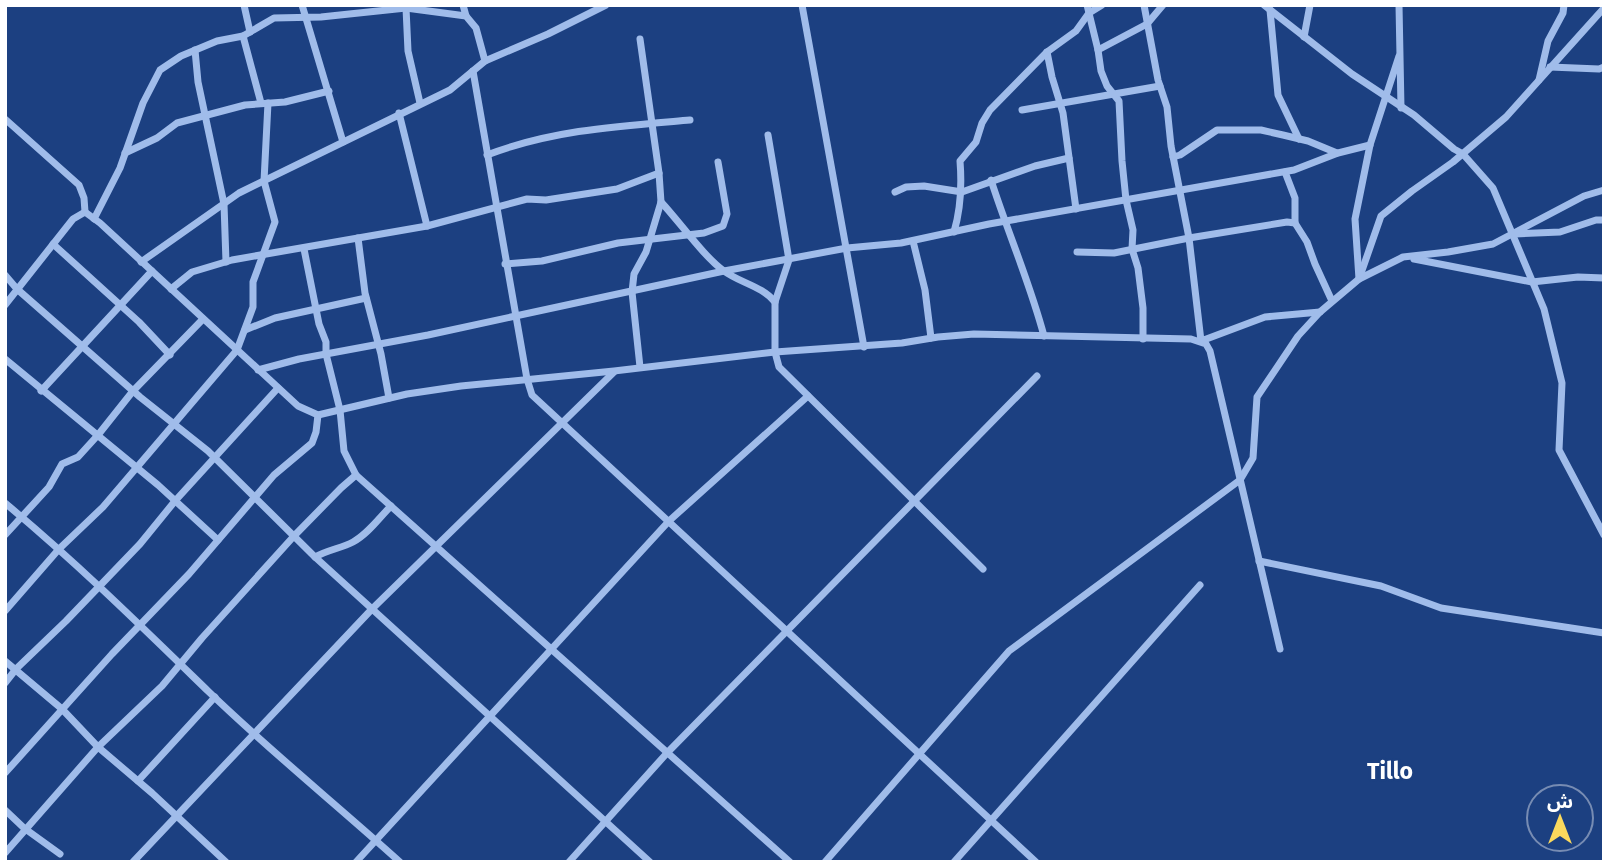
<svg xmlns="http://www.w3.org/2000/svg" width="1609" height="867" font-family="'Fira Sans','Noto Sans Arabic',sans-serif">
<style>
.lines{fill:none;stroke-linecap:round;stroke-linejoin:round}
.minor{stroke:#a0bcea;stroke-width:7}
.labels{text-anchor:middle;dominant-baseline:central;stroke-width:5;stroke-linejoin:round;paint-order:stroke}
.quarter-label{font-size:23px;font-weight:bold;fill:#fff;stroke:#1c4081}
</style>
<rect width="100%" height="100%" fill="#1c4081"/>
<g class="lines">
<g class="minor">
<path d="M 244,5 L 250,32"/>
<path d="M 302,5 L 343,142"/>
<path d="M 463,5 L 466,16"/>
<path d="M 802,5 L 864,347"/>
<path d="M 1087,5 L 1098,50 L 1101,71 L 1107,86 L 1119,101 L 1122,161 L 1126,200 L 1133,230 L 1132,249 L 1138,268 L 1143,308 L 1143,339"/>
<path d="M 1144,5 L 1158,80 L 1167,107 L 1171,146 L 1189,238 L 1201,341 L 1265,317 L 1320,312"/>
<path d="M 1264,5 L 1352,74 L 1414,115 L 1454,149 L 1463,154 L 1493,188 L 1544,309 L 1562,383 L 1559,450 L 1604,535"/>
<path d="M 1399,5 L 1401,108"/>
<path d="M 406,8 L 408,51 L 420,103"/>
<path d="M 1270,10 L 1278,95 L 1299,139"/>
<path d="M 243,36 L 261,103"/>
<path d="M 1304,37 L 1310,5"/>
<path d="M 195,50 L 198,82 L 224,204 L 226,262"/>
<path d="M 1098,50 L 1147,24 L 1163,5"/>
<path d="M 1047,52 L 1052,77 L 1063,113 L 1076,209"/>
<path d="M 1399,56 L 1370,145 L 1355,219 L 1359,279 L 1403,257 L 1448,252 L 1493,244 L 1584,196 L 1604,190"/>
<path d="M 1550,67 L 1599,69 L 1604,67"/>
<path d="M 473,71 L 527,379 L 532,395 L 1036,862"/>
<path d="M 1539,80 L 1548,41 L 1563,13 L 1564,5"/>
<path d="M 1022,110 L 1160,86"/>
<path d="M 399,113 L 427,226"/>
<path d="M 5,119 L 79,185 L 84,198 L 85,212"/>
<path d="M 768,135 L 789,260 L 775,302 L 775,352 L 779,367 L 983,569"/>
<path d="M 125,153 L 157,138 L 177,123 L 245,105 L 285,102 L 329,91"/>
<path d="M 487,155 C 552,130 620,126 690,120"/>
<path d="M 1173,157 L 1180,155 L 1217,130 L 1261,130 L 1283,135 L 1308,141 L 1337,153"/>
<path d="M 1285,172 L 1295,198 L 1295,223 L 1307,242 L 1315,264 L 1332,301"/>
<path d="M 991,180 C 1008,233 1030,283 1044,336"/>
<path d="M 895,192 L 906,187 L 924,186 L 962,192 L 1035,166 L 1069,158"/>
<path d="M 661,202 C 679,221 704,257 724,271 C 740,283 762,286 775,302"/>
<path d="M 94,219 L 120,168 L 143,103 L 160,70 L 181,56 L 217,41 L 243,36 L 274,18 L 321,17 L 406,8 L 466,16 L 476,28 L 485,61"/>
<path d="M 954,232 C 961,208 962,186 960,161 L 976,142 L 982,123 L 990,110 L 1047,52 L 1076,31 L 1089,13 L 1102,5"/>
<path d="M 1515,234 L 1560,232 L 1596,220 L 1604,220"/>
<path d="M 358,238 L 365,293 L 381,354 L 389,398"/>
<path d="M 913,241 L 925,290 L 931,338"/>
<path d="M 53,244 L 139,322 L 170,355"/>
<path d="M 304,249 L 319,324 L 326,342 L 326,354 L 340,410 L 344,451 L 356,475 L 790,862"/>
<path d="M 1077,252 L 1114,253 L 1189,238 L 1287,222 L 1295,223"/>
<path d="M 1414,259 L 1532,282 L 1578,277 L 1604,278"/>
<path d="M 141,262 L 239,193 L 450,90 L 485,61 L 548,34 L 606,5"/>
<path d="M 505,264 L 542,261 L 618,243 L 704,233 L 723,226 L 727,214 L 718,162"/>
<path d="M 5,275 L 17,289 L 140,397 L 208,451 L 315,557 L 650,862"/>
<path d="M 171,289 L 192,272 L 232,260 L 427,226 L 527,199 L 546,200 L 617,189 L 659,173"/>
<path d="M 5,305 L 73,219 L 85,212 L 100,223 L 298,406 L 318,415 L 407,394 L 461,386 L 614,371 L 775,352 L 902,343 L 938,337 L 974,334 L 1191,339 L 1206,344 L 1210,351 L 1280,649"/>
<path d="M 245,330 L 275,318 L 366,298"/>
<path d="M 5,359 L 158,485 L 218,540"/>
<path d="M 640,367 L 632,292 L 634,274 L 646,252 L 661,202 L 659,173 L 640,39"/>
<path d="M 258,370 L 299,359 L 428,335 L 724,271 L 847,248 L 901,243 L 989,224 L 1294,170 L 1338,153 L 1370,145"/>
<path d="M 41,391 L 152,271"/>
<path d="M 5,503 C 77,563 142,627 209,692 C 270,751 337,805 400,862"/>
<path d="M 5,535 L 49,487 L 62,464 L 78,457 L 98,435 L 133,391 L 203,319"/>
<path d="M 315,557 C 327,550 342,548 353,542 C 368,534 379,518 391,506"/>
<path d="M 1259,561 L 1381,586 L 1441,608 L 1604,633"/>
<path d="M 5,611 L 59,549 L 103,507 L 237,350 L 253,307 L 253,282 L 275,222 L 264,181 L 268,103"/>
<path d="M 5,661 L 62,709 L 98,747 L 152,793 L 226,862"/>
<path d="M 5,683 L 16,669 L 66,621 L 140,544 L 175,501 L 278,388"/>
<path d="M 5,773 L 112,654 L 189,574 L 274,475 L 312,443 L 316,432 L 318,415"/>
<path d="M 138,781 L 215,697"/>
<path d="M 5,810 L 24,828 L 60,854"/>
<path d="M 5,853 L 98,747 L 162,686 L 202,638 L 294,536 L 341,488 L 356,475"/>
<path d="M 133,862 L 372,609 L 614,372"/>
<path d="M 356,862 L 669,521 L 808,396"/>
<path d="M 569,862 L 667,753 L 1037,376"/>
<path d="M 825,862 L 1009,651 L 1240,480 L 1253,458 L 1257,397 L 1298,336 L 1320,312 L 1359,279 L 1381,216 L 1412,191 L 1453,162 L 1506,117 L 1604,8"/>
<path d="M 954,862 L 1200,585"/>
</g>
</g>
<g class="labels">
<g class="quarter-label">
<text x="1390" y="771">Tillo</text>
</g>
</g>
<rect width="1609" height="867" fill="none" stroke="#ffffff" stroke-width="14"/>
<g transform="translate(1560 818)"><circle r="33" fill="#1c4081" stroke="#778cb3" stroke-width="2"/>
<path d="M0-5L12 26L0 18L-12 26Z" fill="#fbd95d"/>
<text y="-10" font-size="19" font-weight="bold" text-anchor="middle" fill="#ffffff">ش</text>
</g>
</svg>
